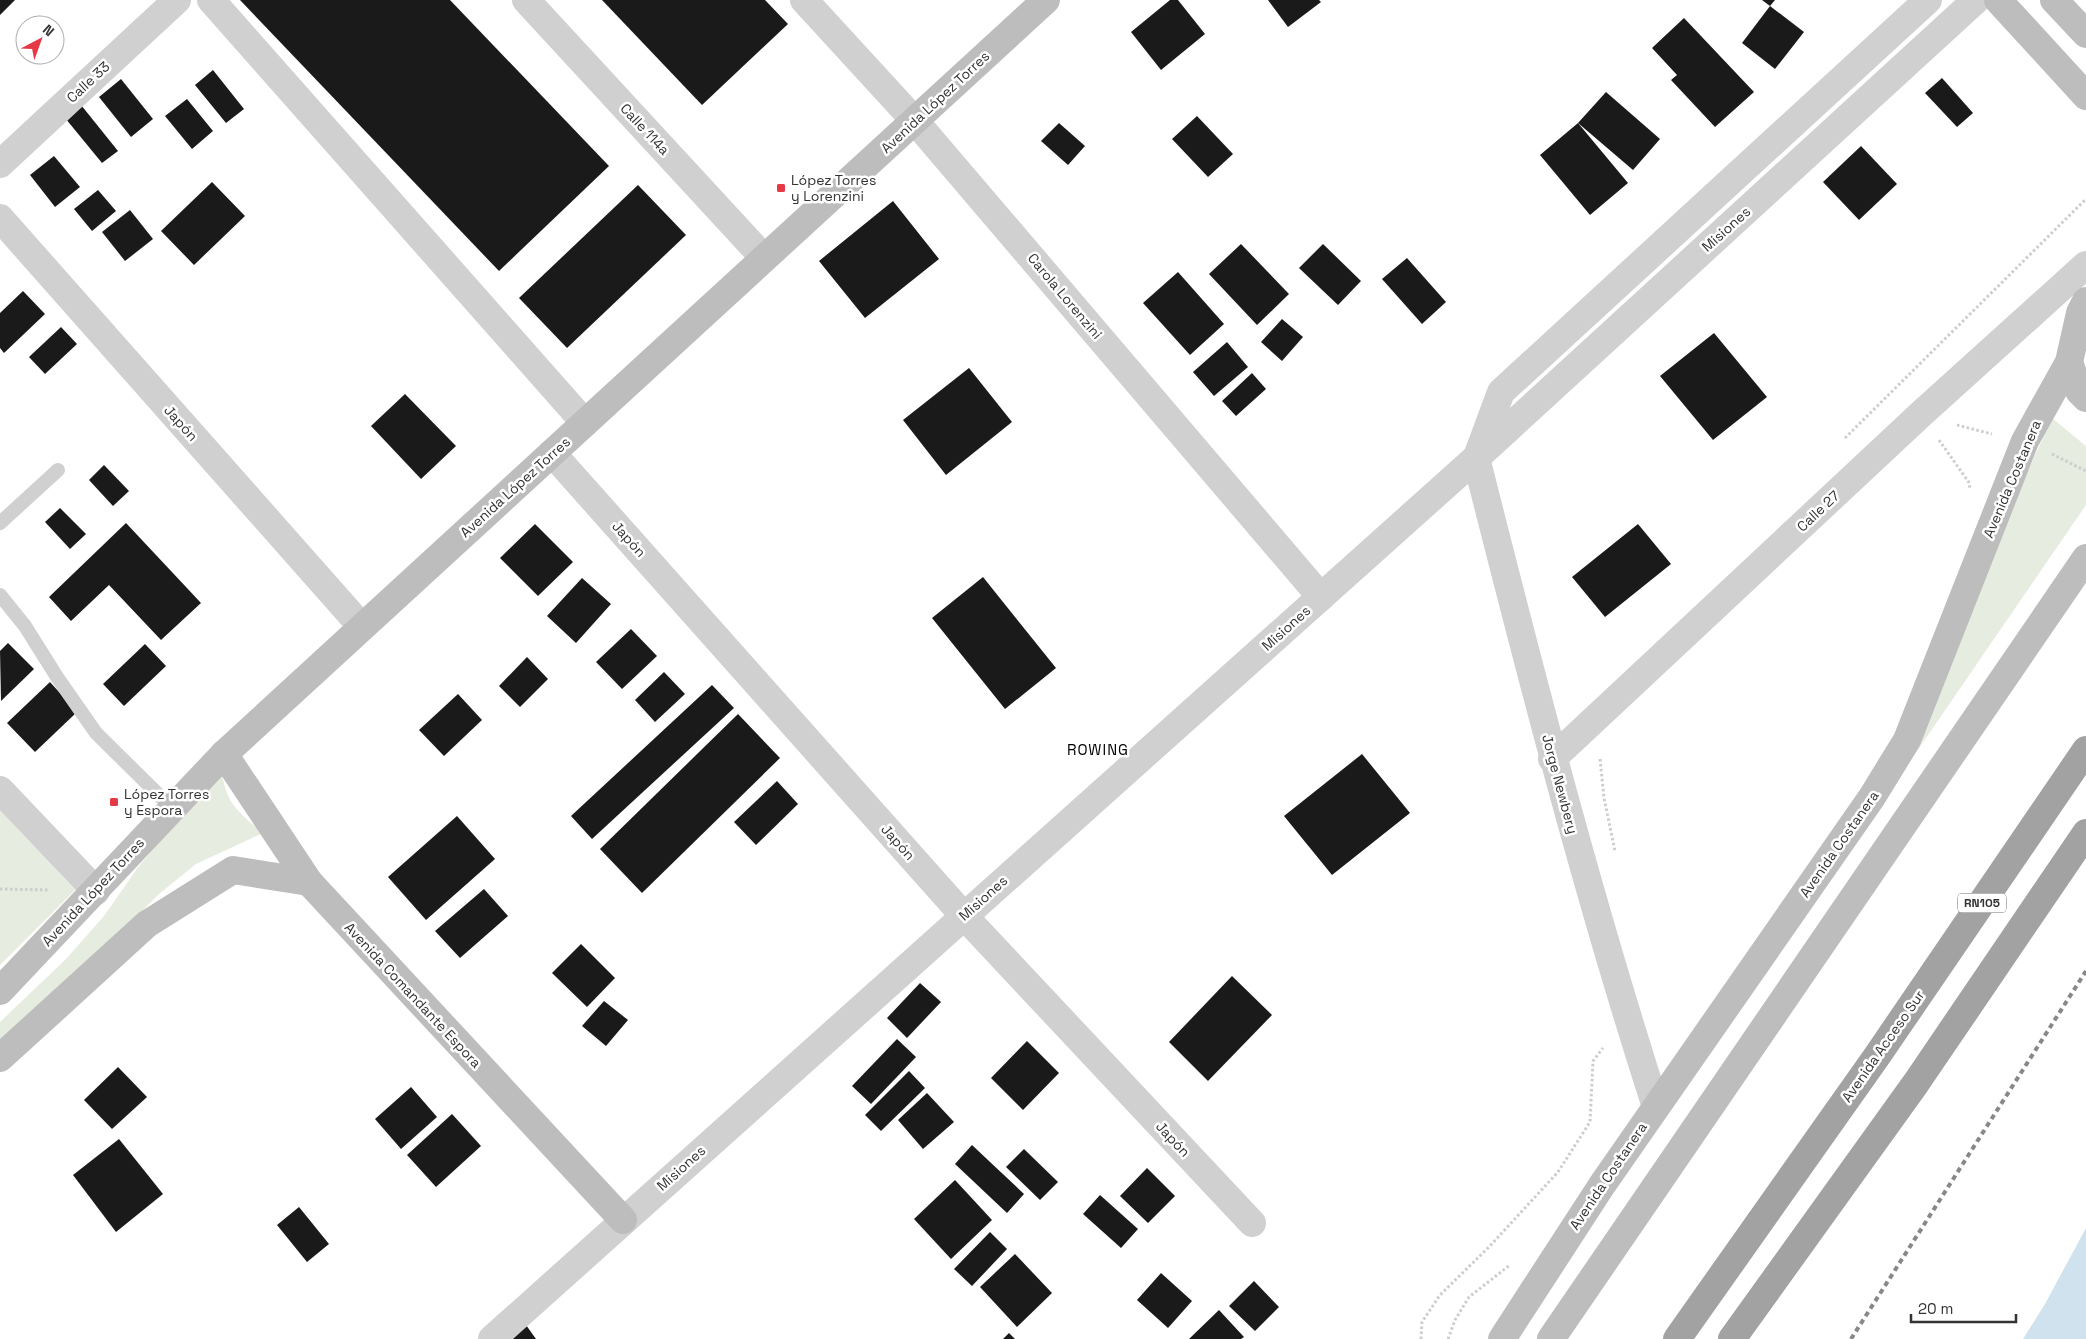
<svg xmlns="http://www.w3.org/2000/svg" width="2086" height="1339" font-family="'Space Grotesk',sans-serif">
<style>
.green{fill:#e6ecdf}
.water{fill:#cfe2ee}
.building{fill:#1a1a1a}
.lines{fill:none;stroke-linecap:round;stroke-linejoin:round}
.path{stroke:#cdcdcd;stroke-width:3;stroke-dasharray:2.5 2.5;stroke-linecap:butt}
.service{stroke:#d0d0d0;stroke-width:14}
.minor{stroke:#d0d0d0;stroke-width:28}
.tertiary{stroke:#d0d0d0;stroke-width:28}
.secondary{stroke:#bdbdbd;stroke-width:28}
.trunk{stroke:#a2a2a2;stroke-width:28}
.rail{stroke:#888;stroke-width:4;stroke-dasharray:5 4;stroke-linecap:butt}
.poi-dot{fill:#e63946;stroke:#fff;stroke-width:2}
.labels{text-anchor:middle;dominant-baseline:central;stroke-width:5;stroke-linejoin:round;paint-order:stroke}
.shield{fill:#fff;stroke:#707070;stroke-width:1}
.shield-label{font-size:12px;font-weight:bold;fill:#333}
.street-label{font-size:14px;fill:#333;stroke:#fff}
.poi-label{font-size:14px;fill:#333;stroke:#fff;text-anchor:start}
.neighbourhood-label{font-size:15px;letter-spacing:1px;fill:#000;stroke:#fff}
</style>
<rect width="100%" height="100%" fill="#fff"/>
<g class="green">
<path d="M 2052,418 L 2086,446 L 2086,505 L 1906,767 L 2024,480 Z"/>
<path d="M 221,768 C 226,804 237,811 263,833 L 196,864 L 159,894 L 112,941 L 0,1042 L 0,1022 L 66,959 L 104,916 L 139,866 Z"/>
<path d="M 0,810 L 75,890 L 0,965 Z"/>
</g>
<path class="water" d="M 2086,1228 L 2086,1339 L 2023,1339 L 2045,1304 Z"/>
<g class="building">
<path d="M 0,0 L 15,0 L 0,15 Z"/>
<path d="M 240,0 L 450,0 L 609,166 L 499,271 Z"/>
<path d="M 602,0 L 765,0 L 788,24 L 702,105 Z"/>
<path d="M 1170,0 L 1178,0 L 1205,34 L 1161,70 L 1131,32 Z"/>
<path d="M 1268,0 L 1319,0 L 1321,2 L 1288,27 Z"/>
<path d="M 1762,0 L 1775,0 L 1770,6 Z"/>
<path d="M 1770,6 L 1804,32 L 1775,69 L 1742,43 Z"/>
<path d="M 1684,18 L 1754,92 L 1715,127 L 1671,80 L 1677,75 L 1652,48 Z"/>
<path d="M 213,70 L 244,109 L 226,123 L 195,85 Z"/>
<path d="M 1942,78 L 1973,113 L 1957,127 L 1925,93 Z"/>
<path d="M 121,79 L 153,119 L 131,137 L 99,97 Z"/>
<path d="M 1606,92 L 1660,139 L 1633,170 L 1578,123 Z"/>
<path d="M 187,99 L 213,131 L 192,149 L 165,116 Z"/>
<path d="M 77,100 L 118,151 L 102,163 L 61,113 Z"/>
<path d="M 1197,116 L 1233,154 L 1208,177 L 1172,139 Z"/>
<path d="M 1059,123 L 1085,146 L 1068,165 L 1041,141 Z"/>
<path d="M 1578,123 L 1628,183 L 1590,215 L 1540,155 Z"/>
<path d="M 1861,146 L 1897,184 L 1859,220 L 1823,182 Z"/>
<path d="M 54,156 L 80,187 L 55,207 L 30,175 Z"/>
<path d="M 212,182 L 245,216 L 194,265 L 161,231 Z"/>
<path d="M 638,185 L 686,235 L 567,348 L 519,298 Z"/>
<path d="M 98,190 L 116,211 L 92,231 L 74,209 Z"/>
<path d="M 893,201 L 939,259 L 865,318 L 819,261 Z"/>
<path d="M 130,210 L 153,239 L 125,261 L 102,232 Z"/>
<path d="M 1241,244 L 1289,294 L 1257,325 L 1209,274 Z"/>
<path d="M 1323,244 L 1361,281 L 1338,305 L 1299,268 Z"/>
<path d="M 1407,258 L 1446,302 L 1422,324 L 1382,279 Z"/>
<path d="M 1178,272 L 1224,324 L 1190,355 L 1143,303 Z"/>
<path d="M 23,291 L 45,314 L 4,353 L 0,348 L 0,313 Z"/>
<path d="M 1282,319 L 1303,337 L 1282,361 L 1261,342 Z"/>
<path d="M 61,327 L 77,344 L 45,374 L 29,357 Z"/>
<path d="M 1714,333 L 1767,397 L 1713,440 L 1660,376 Z"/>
<path d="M 1227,342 L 1248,367 L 1214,396 L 1193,372 Z"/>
<path d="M 969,368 L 1012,422 L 946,475 L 903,420 Z"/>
<path d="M 1252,373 L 1266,389 L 1236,416 L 1222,401 Z"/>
<path d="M 405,394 L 456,446 L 421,479 L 371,426 Z"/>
<path d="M 104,465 L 129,491 L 113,506 L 89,480 Z"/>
<path d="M 60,508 L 86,534 L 70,549 L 45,522 Z"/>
<path d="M 126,523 L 201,603 L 161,640 L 109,585 L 71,621 L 49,597 Z"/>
<path d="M 535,524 L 573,562 L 538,596 L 500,558 Z"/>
<path d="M 1638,524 L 1671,564 L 1605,617 L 1572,577 Z"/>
<path d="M 983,577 L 1056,668 L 1005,709 L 932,618 Z"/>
<path d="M 582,578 L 611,604 L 576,643 L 547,616 Z"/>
<path d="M 631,629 L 657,656 L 622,689 L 596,662 Z"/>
<path d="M 8,643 L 34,669 L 1,701 L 0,651 Z"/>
<path d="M 145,644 L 166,666 L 124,706 L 103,684 Z"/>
<path d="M 527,657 L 548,679 L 520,707 L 499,686 Z"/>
<path d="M 664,672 L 685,694 L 655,722 L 635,700 Z"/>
<path d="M 50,682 L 77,712 L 35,752 L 7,723 Z"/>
<path d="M 712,685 L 734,708 L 592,839 L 571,816 Z"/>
<path d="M 458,694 L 482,720 L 444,756 L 419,730 Z"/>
<path d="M 738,714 L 780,758 L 642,893 L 600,849 Z"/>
<path d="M 1362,754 L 1410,813 L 1332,875 L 1284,816 Z"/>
<path d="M 777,781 L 798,804 L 756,845 L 734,822 Z"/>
<path d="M 457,816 L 495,859 L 426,920 L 388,877 Z"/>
<path d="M 484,889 L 508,916 L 460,958 L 435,931 Z"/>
<path d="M 581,944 L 615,978 L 587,1007 L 552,973 Z"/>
<path d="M 1232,976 L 1272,1015 L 1208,1081 L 1169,1042 Z"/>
<path d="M 920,983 L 941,1002 L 907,1038 L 887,1018 Z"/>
<path d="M 604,1001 L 628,1020 L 606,1046 L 582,1026 Z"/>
<path d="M 897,1039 L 916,1057 L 871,1104 L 852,1086 Z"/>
<path d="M 1027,1041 L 1059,1073 L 1023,1110 L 991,1078 Z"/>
<path d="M 118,1067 L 147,1097 L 112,1129 L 84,1100 Z"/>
<path d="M 909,1071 L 925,1088 L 881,1131 L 865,1115 Z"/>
<path d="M 411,1087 L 437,1117 L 401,1149 L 375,1119 Z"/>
<path d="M 927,1093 L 954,1122 L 923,1149 L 898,1120 Z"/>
<path d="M 452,1114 L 481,1146 L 436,1187 L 407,1155 Z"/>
<path d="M 119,1139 L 163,1194 L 116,1232 L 73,1175 Z"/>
<path d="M 972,1145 L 1024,1194 L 1007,1213 L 955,1164 Z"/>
<path d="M 1024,1149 L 1058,1182 L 1040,1200 L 1006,1167 Z"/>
<path d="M 1147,1168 L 1175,1196 L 1148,1223 L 1120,1196 Z"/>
<path d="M 955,1180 L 992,1220 L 951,1259 L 914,1219 Z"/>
<path d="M 1100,1195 L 1138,1229 L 1121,1248 L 1083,1214 Z"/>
<path d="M 299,1207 L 329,1244 L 307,1262 L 277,1225 Z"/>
<path d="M 990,1232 L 1007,1249 L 972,1286 L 954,1269 Z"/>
<path d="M 1015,1254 L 1052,1293 L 1017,1327 L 980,1287 Z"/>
<path d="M 1161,1273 L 1192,1301 L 1168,1328 L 1137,1300 Z"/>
<path d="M 1254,1281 L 1279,1307 L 1255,1331 L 1229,1306 Z"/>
<path d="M 1219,1310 L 1244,1337 L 1241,1339 L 1189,1339 Z"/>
<path d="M 526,1325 L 536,1339 L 508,1339 Z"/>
<path d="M 1009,1333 L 1015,1339 L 1003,1339 Z"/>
</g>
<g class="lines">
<g class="path">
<path d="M 1957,425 L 1992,434"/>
<path d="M 1845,438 L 2086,199"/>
<path d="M 1939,440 L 1970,484 L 1969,490"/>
<path d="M 2052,454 L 2086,471"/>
<path d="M 1600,759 L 1604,798 L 1615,851"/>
<path d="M 0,889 L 50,890"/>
<path d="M 1421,1339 L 1422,1322 L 1440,1295 L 1489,1247 L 1558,1172 L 1590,1122 L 1593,1061 L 1603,1048"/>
<path d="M 1448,1339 L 1455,1320 L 1469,1297 L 1510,1265"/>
</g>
<g class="service">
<path d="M 0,523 L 58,470"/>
<path d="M 0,595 L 25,626 L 57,677 L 96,733 L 172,808"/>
</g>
<g class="minor">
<path d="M 211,0 L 585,423"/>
<path d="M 526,0 L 764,258"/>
<path d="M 804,0 L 915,121 L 1321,597"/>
<path d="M 0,164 L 177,0"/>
<path d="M 0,218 L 362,627"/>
<path d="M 552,453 L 964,916 L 1252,1223"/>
<path d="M 1478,454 L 1501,392 L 1928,0"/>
<path d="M 1476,458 C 1531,676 1587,893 1656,1107"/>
<path d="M 1552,759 L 1921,414 L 2086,265"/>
<path d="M 492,1339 L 1476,458 L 1976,0"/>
</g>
<path class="tertiary" d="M 0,790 L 96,891"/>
<g class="secondary">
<path d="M 1998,0 L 2086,96"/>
<path d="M 2054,0 L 2086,34"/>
<path d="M 2069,362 L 2079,391 L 2086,398"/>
<path d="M 224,754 L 309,882 L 623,1220"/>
<path d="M 0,991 L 224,754 L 1046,0"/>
<path d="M 0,1058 L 147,924 L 233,870 L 309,882"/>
<path d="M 1502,1339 L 1602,1185 L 1872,797 L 1907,740 L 2025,441 L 2069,362 L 2080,313 L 2086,301"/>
<path d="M 1551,1339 L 2086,558"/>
</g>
<g class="trunk">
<path d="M 1677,1339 L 1877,1056 L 2086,750"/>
<path d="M 1732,1339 L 1916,1083 L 2086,833"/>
</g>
<path class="rail" d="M 1851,1339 L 2086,971"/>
</g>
<g class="poi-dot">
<rect x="776" y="183" width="10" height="10" rx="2.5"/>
<rect x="109" y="797" width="10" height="10" rx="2.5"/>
</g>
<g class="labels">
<rect class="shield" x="1958" y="893.5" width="48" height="19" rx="4"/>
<g class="shield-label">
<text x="1982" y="903">RN105</text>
</g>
<g class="street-label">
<text transform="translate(88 82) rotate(-43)">Calle 33</text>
<text transform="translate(935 102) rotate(-43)">Avenida López Torres</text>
<text transform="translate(645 129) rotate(47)">Calle 114a</text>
<text transform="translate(1726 229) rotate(-42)">Misiones</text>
<text transform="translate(1065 296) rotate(50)">Carola Lorenzini</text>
<text transform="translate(181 423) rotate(48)">Japón</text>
<text transform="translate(2012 479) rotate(-67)">Avenida Costanera</text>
<text transform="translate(515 487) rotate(-42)">Avenida López Torres</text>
<text transform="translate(1818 511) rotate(-43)">Calle 27</text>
<text transform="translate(629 539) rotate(48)">Japón</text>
<text transform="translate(1286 628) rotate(-42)">Misiones</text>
<text transform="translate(1560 784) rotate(75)">Jorge Newbery</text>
<text transform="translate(898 842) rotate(48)">Japón</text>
<text transform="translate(1839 844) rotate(-55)">Avenida Costanera</text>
<text transform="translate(93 892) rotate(-47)">Avenida López Torres</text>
<text transform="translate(983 898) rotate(-42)">Misiones</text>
<text transform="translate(413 995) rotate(47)">Avenida Comandante Espora</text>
<text transform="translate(1883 1046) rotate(-55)">Avenida Acceso Sur</text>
<text transform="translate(1173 1139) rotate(47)">Japón</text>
<text transform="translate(681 1168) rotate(-42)">Misiones</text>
<text transform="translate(1608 1176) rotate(-56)">Avenida Costanera</text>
</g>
<g class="poi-label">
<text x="791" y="180">López Torres<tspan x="791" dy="16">y Lorenzini</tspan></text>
<text x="124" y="794">López Torres<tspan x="124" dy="16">y Espora</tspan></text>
</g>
<g class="neighbourhood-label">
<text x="1098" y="749">ROWING</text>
</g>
</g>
<g transform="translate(40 40) rotate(41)"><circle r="24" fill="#ffffff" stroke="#adadad"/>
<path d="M0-4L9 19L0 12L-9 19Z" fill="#e63946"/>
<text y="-8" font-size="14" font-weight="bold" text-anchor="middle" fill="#333333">N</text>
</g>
<path d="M1911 1314v8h105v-8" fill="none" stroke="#333333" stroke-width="2.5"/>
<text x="1918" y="1314" font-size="15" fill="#333333" stroke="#ffffff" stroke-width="4" paint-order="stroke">20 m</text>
</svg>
